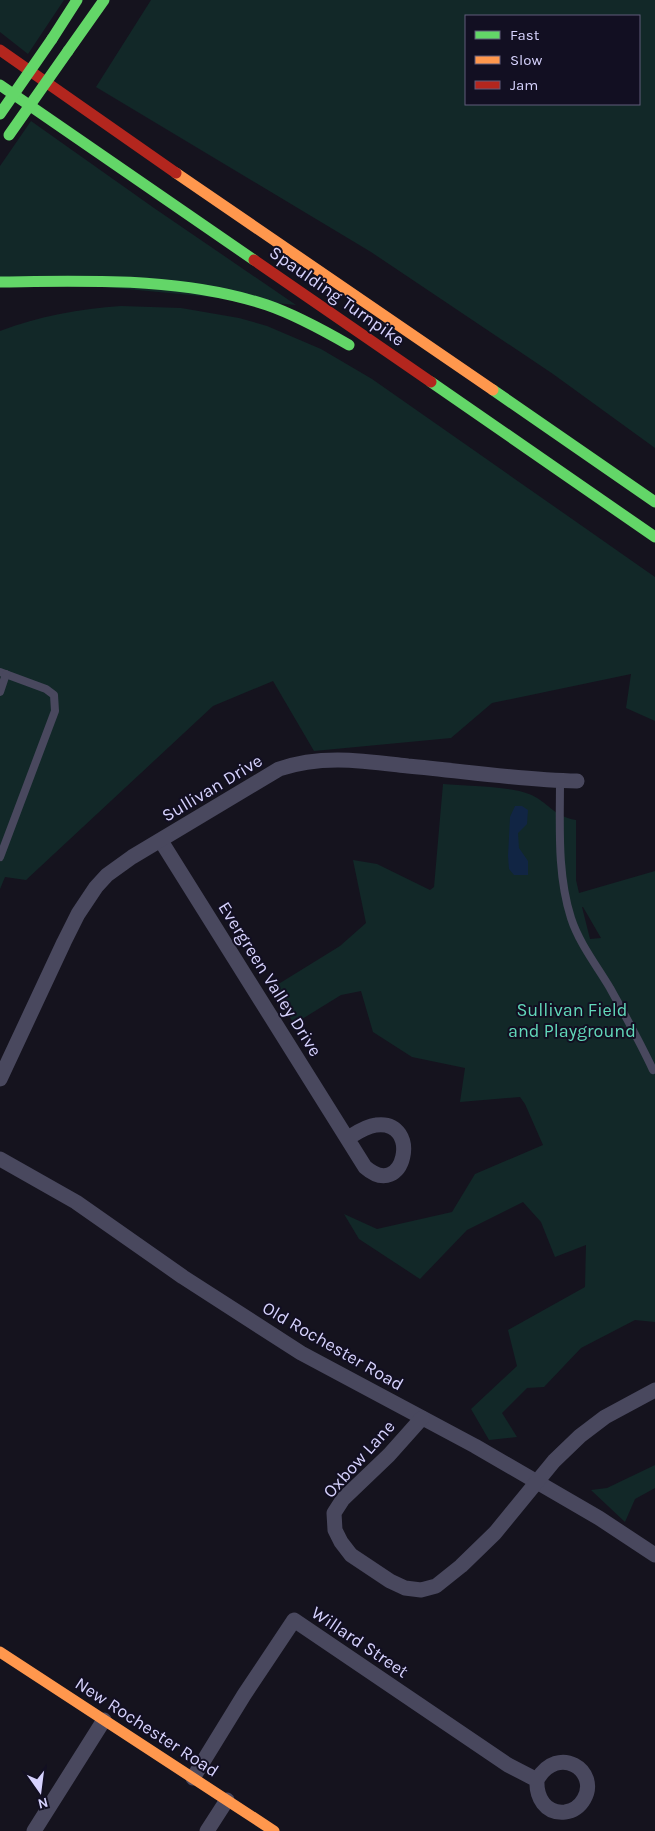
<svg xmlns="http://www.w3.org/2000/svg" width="655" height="1831" font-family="Karla,sans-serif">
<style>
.green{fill:#122828;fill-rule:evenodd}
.water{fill:#112544}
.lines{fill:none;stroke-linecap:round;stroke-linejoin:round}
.lane{stroke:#49485e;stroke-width:8}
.street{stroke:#49485e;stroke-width:15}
.fast{stroke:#63d668;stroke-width:11}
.slow{stroke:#ff974d;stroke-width:11}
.jam{stroke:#b3261e;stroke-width:11}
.fast-bridge{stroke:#63d668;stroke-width:11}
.labels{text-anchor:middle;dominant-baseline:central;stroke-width:4;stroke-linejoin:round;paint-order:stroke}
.street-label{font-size:18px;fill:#d6d2fd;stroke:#120f22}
.park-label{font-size:18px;fill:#62d8ba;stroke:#120f22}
</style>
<rect width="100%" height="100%" fill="#15131e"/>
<g class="green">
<path d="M 0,0 L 64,0 L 28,54 L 0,32 Z"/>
<path d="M 151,0 L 655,0 L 655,448 L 553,374 L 371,252 L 96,87 ZM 466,16 L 639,16 L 639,104 L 466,104 Z"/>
<path d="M 31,121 L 154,208 L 296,305 L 0,277 L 0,166 Z"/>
<path d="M 121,306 L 181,308 L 239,318 L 267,326 L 321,349 L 372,379 L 655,577 L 655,721 L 626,708 L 631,674 L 492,703 L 451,738 L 314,751 L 273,681 L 213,706 L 26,880 L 5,877 L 0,889 L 0,331 C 39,316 80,309 121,306 Z"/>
<path d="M 443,784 C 467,786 508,786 529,794 C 549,802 552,816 576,820 L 576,880 L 579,893 L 655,871 L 655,1322 L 635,1320 L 581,1348 L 544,1387 L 527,1388 L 502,1413 L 517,1437 L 489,1440 L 471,1409 L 517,1366 L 508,1330 L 585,1287 L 586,1245 L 555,1257 L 541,1222 L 523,1202 L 467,1230 L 420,1279 L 359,1239 L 344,1214 L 377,1229 L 452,1212 L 475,1174 L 543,1145 L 525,1104 L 520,1097 L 460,1102 L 465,1068 L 412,1057 L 373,1032 L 361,991 L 341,995 L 294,1024 L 272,988 L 340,946 L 366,923 L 353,860 L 377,864 L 430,890 L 434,887 ZM 582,907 L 583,907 L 601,938 L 590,939 Z"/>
<path d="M 655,1465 L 655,1488 L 635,1499 L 625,1522 L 591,1490 L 607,1488 Z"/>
</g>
<path class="water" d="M 515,806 L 522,806 L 528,810 L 527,824 L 518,833 L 519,848 L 528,861 L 528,875 L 514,875 L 509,869 L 508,856 L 510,817 Z"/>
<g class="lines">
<g class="lane">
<path d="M 0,672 L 46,689 L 54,695 L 55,711 L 0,857"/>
<path d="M 0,692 L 6,674"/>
<path d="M 560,781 C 560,826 557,874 571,918 C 579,943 597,966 610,988 C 625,1015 640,1042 653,1070"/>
</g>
<g class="street">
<path d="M 161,841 L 365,1167 C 405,1202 422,1119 376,1125 C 366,1126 356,1133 348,1138"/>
<path d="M 0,1079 L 64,942 L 78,914 L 96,887 L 107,875 L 132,857 L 279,769 C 322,754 365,761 408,766 C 464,771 520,780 577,781"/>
<path d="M 0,1159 L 76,1202 L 183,1277 L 301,1353 L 475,1446 L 599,1518 L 655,1555"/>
<path d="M 422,1418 L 389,1455 L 343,1499 L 334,1513 L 335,1530 L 341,1542 L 351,1555 L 390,1581 L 405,1588 L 421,1590 L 436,1586 L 461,1566 L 495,1533 L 554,1461 L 580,1436 L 605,1417 L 655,1390"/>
<path d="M 193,1778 L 244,1695 L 294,1620 L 508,1765 L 537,1780 C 536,1797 545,1814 565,1812 C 573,1811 580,1806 584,1799 C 600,1771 558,1743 537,1780"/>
<path d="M 34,1831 L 104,1720"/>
<path d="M 207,1831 L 227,1800"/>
</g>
<g class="fast">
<path d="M 52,39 L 77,0"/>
<path d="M 68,51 L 104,0"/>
<path d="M 0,85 L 254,260"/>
<path d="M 0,282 C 89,281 181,277 267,305 C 296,315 323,330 349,345"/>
<path d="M 431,382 L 655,537"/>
<path d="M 493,390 L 655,502"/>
</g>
<g class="slow">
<path d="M 176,173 L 493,390"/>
<path d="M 0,1652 L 274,1831"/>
</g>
<g class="jam">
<path d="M 0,50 L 176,173"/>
<path d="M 254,260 L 431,382"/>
</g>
<g class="fast-bridge">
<path d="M 0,114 L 52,39"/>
<path d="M 9,135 L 68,51"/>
</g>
</g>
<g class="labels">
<g class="street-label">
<text transform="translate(337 296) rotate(35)">Spaulding Turnpike</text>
<text transform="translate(212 788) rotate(-31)">Sullivan Drive</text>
<text transform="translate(270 979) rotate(58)">Evergreen Valley Drive</text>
<text transform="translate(333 1346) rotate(30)">Old Rochester Road</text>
<text transform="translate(359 1459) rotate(-48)">Oxbow Lane</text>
<text transform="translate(360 1642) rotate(34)">Willard Street</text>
<text transform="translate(147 1727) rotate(33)">New Rochester Road</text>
</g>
<g class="park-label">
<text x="572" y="1010">Sullivan Field<tspan x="572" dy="21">and Playground</tspan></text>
</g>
</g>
<rect x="465" y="15" width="175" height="90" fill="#120f22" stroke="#605d7a"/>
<rect x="475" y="31" width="25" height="8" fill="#63d668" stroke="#605d7a"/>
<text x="510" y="40" font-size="15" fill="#d6d2fd">Fast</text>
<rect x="475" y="56" width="25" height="8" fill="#ff974d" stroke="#605d7a"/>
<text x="510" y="65" font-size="15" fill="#d6d2fd">Slow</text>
<rect x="475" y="81" width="25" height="8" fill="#b3261e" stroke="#605d7a"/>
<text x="510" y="90" font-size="15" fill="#d6d2fd">Jam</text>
<g transform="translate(40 1791) rotate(166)" stroke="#120f22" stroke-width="4" paint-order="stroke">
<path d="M0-4L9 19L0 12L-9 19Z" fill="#d6d2fd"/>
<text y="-8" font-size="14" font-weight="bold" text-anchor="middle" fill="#d6d2fd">N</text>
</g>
</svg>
